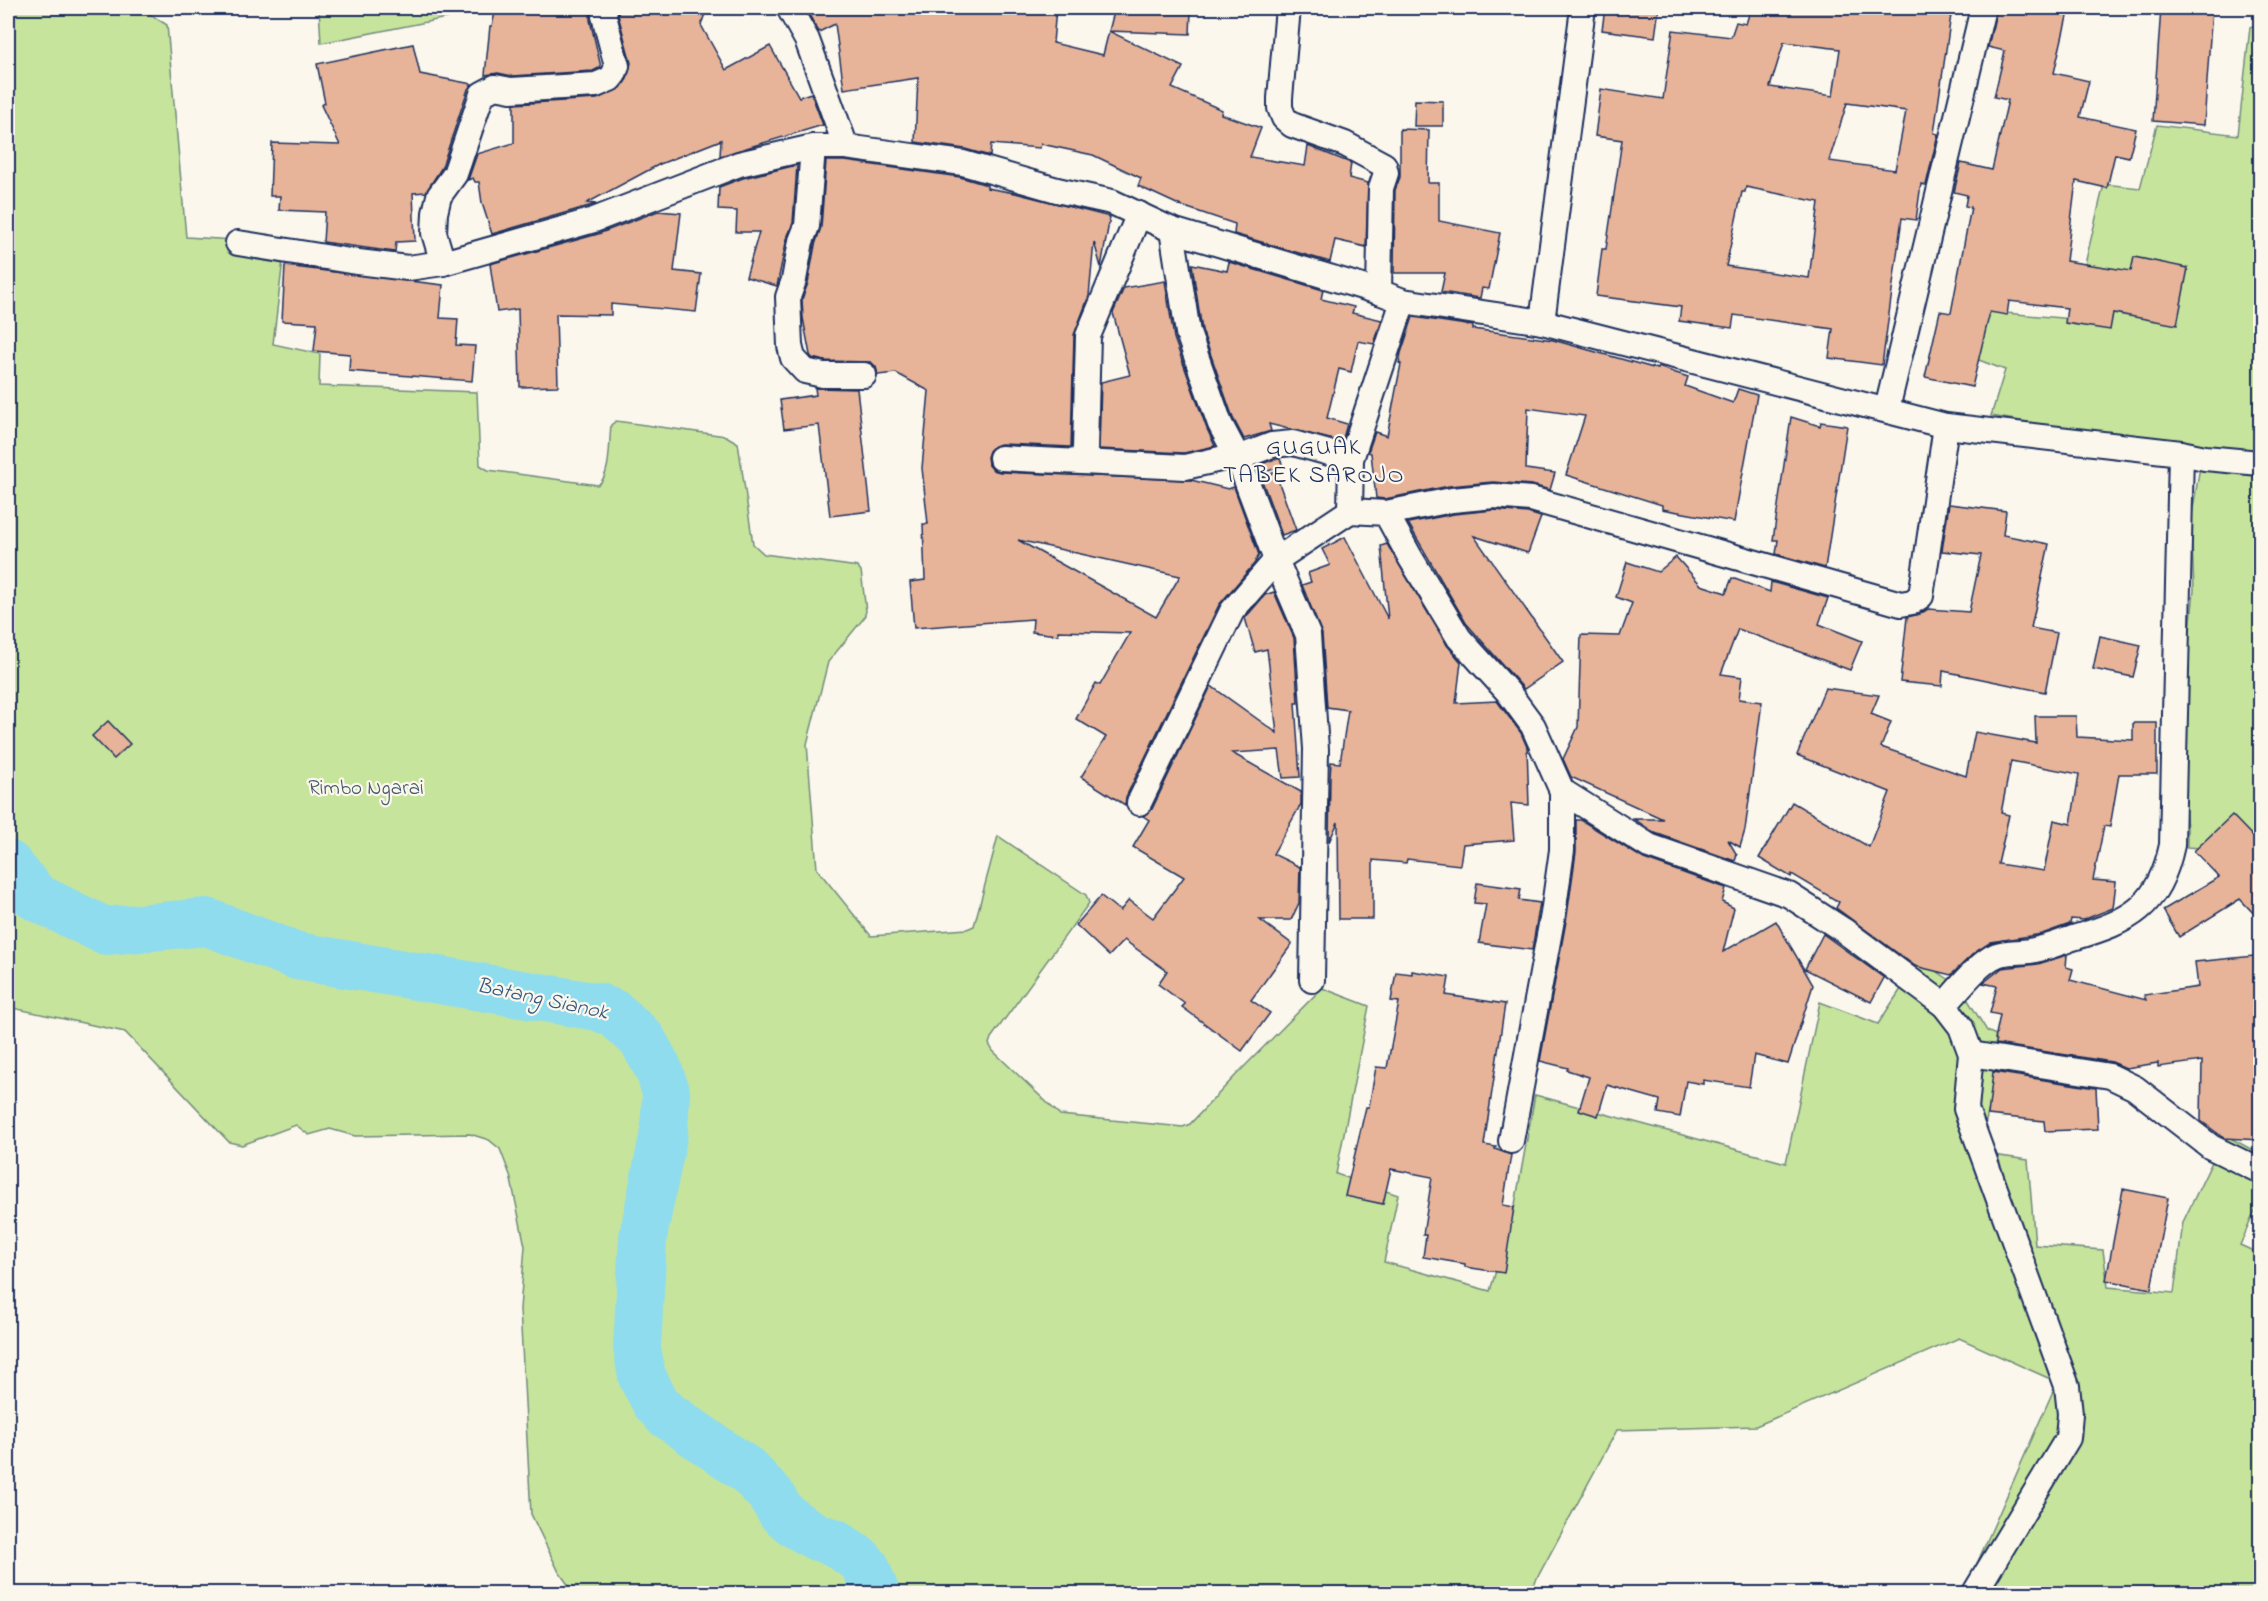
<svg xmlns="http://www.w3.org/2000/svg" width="2268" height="1601" font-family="'Indie Flower',sans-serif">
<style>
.green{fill:#c7e49c;stroke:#718a7d;stroke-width:1.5}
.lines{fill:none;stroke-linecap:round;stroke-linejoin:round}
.river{stroke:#8fdcee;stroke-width:48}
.building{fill:#e7b499;stroke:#1b2f5e;stroke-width:1.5;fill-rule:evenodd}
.minor-casing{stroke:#1b2f5e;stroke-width:28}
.minor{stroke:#fbf7ec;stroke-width:24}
.labels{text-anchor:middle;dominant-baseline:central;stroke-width:4.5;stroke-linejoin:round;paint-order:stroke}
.park-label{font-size:21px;fill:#465c6e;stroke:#fbf7ec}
.water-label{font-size:22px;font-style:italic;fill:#385a82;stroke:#fbf7ec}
.quarter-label{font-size:24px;letter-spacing:1.5px;fill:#1b2f5e;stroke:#fbf7ec}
</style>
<rect width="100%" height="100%" fill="#fbf7ec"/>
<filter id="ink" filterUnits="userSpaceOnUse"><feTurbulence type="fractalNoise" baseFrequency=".0167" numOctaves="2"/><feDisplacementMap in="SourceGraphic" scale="12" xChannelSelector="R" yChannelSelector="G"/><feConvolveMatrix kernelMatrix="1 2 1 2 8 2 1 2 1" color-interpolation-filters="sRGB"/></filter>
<g filter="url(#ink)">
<g class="green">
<path d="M 8,8 L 140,8 L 167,25 L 186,237 L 285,243 L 273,344 L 320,354 L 319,386 L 477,392 L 480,465 L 488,470 L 598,485 C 611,476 609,441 611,425 L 616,421 L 726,436 L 738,443 L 753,544 L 764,554 L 858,567 L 861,571 L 866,611 L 864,618 L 828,662 L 807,744 L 817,869 L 871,936 L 967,929 L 974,926 L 998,836 L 1086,895 L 1089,903 L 991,1038 L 989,1044 L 993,1051 L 1060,1115 L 1183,1127 L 1190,1124 L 1237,1074 L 1322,988 L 1369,1006 L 1336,1174 L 1398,1195 L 1384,1262 L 1490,1291 L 1514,1210 L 1535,1095 L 1786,1163 L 1820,1002 L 1878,1024 L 1920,960 L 1960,987 L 1987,1031 L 2004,1039 L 1979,1153 L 2028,1160 L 2035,1245 L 2103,1250 L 2108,1287 L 2174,1293 L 2183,1222 L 2225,1135 L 2260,1154 L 2260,1199 L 2240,1245 L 2260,1254 L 2260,1593 L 1964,1593 L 2057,1382 L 1959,1338 L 1756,1426 L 1617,1430 L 1529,1593 L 574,1593 L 559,1572 L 531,1514 L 520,1309 L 525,1246 L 510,1175 L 500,1149 L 489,1140 L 470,1134 L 355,1136 L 330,1129 L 309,1135 L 296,1125 L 242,1145 L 229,1142 L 125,1032 L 8,1007 Z"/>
<path d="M 319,8 L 477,8 L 477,12 L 321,43 Z"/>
<path d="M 2250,27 L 2260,28 L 2260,914 L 2200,848 L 2187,847 L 2187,827 L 2181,771 L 2188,703 L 2189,642 L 2194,590 L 2191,521 L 2202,454 L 2150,442 L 1991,416 L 2005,370 L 1971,357 L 1984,311 L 2072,319 L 2104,184 L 2140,188 L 2157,125 L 2238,135 Z"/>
</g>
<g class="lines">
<path class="river" d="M 8,864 L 36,897 L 105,931 L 207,922 L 297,956 L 598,1007 L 615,1014 L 642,1039 L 658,1068 L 666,1092 L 664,1132 L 643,1237 L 637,1348 L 642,1377 L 656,1403 L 666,1414 L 747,1470 L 770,1494 L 781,1512 L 795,1524 L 817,1537 L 834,1542 L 859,1559 L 866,1567 L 876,1594"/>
</g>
<g class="building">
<path d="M 496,8 L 591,8 L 590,20 L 601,67 L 593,71 L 512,76 L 498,73 L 485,75 L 490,26 L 492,26 Z"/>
<path d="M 619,8 L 707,8 L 701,25 L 726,70 L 770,46 L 799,97 L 811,93 L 823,125 L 720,156 L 721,140 L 660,164 L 587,203 L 596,204 L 492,234 L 482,203 L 479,182 L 475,182 L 473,178 L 468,180 L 477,154 L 514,143 L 514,104 L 597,99 L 621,88 L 627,79 L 631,63 L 618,15 Z"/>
<path d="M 805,8 L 1056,8 L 1053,43 L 1103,55 L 1109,31 L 1183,67 L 1172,88 L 1222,110 L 1221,114 L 1261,128 L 1250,157 L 1305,166 L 1308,146 L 1351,163 L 1349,178 L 1368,183 L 1366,247 L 1335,240 L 1330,262 L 1234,234 L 1235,224 L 1179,205 L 1138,186 L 1141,178 L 1093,155 L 1041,144 L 1040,148 L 991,144 L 990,156 L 965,149 L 915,142 L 918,78 L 844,89 L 835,24 L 819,32 Z"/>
<path d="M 1115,8 L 1191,10 L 1190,34 L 1109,31 Z"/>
<path d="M 1605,8 L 1659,8 L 1655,37 L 1602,30 Z"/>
<path d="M 1751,8 L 1952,8 L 1934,133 L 1938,134 L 1926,185 L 1921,184 L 1916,220 L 1902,218 L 1882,365 L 1829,358 L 1833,329 L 1734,315 L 1732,328 L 1679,321 L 1681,307 L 1596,296 L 1602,249 L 1606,249 L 1622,140 L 1595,136 L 1601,89 L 1663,99 L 1673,30 L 1731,37 L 1736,22 L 1746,24 ZM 1784,42 L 1840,49 L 1833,96 L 1770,87 ZM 1847,103 L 1906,111 L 1895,170 L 1829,161 ZM 1746,187 L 1819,202 L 1809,278 L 1726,266 L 1742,192 L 1745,192 Z"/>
<path d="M 1997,8 L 2069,8 L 2054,73 L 2089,81 L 2080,117 L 2136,129 L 2129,157 L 2115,154 L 2107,188 L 2076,181 L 2066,261 L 2131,271 L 2134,257 L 2188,268 L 2177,325 L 2113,313 L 2110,330 L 2065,323 L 2067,308 L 2009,301 L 2007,315 L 1990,312 L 1972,387 L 1925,377 L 1940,311 L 1951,313 L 1971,207 L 1965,206 L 1967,195 L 1954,192 L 1961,163 L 1992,170 L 2008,100 L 1994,97 L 2005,51 L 1988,47 Z"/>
<path d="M 2161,8 L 2212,8 L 2204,125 L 2153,121 Z"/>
<path d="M 413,44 L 420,74 L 472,84 L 468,89 L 442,167 L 426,192 L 413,193 L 415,241 L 396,242 L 395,252 L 323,242 L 325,212 L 279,210 L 280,196 L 270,196 L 272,143 L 340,145 L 321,105 L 325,103 L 317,64 Z"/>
<path d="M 1415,100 L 1443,101 L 1443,126 L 1414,126 Z"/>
<path d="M 1400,129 L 1429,130 L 1428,183 L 1439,183 L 1439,221 L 1500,233 L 1489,289 L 1482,288 L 1480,298 L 1441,292 L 1445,273 L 1394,273 L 1395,190 L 1400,177 Z"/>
<path d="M 826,161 L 845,161 L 960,177 L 987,185 L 987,188 L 1015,193 L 1110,217 L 1101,267 L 1094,242 L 1089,296 L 1074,335 L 1071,447 L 1001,444 L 994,446 L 989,451 L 987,457 L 988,464 L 993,470 L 1000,472 L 1191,480 L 1228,489 L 1234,487 L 1259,555 L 1254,564 L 1219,605 L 1126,797 L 1125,805 L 1081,777 L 1106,737 L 1076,719 L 1096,683 L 1100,685 L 1130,633 L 1058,631 L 1058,635 L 1032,632 L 1033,619 L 914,628 L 910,582 L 925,580 L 923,524 L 928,524 L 922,468 L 929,391 L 896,373 L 878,375 L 876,367 L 871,362 L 825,361 L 812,358 L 810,355 L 803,318 L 802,299 L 808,283 L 815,245 L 821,227 ZM 1018,540 L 1180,576 L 1156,617 Z"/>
<path d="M 797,165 L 793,223 L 787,238 L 777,286 L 746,277 L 759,232 L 736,232 L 737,211 L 718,210 L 719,187 L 743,178 Z"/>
<path d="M 658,211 L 681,213 L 674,271 L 701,274 L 696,312 L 611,304 L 611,315 L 556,314 L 558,386 L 520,387 L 518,309 L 497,312 L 490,264 L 598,234 Z"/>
<path d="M 1229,262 L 1323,290 L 1321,299 L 1354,307 L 1352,313 L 1382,320 L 1374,344 L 1358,341 L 1351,372 L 1339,369 L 1327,418 L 1347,424 L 1342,442 L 1269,424 L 1271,431 L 1244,439 L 1233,418 L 1202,330 L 1192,264 L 1227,271 Z"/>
<path d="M 285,266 L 443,285 L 440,318 L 458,319 L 456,345 L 475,346 L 472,381 L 349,371 L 350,354 L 314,351 L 317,323 L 282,321 Z"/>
<path d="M 1165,281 L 1174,338 L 1207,429 L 1215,446 L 1184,453 L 1099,449 L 1101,382 L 1130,375 L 1113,313 L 1124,288 Z"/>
<path d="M 1413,317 L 1473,326 L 1473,329 L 1553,340 L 1657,369 L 1658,367 L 1688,377 L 1685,386 L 1733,403 L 1738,389 L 1757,395 L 1734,522 L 1662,509 L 1662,505 L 1566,475 L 1585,416 L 1528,408 L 1526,469 L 1555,473 L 1550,490 L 1532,485 L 1493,482 L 1449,486 L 1385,499 L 1376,498 L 1371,453 L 1368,452 L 1375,432 L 1387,436 L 1401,364 L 1399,363 L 1401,353 Z"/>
<path d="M 815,388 L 857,389 L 871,511 L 830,516 L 819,425 L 784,429 L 780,400 L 816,395 Z"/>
<path d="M 1791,417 L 1820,426 L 1821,422 L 1847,426 L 1825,568 L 1776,554 L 1778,540 L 1773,540 Z"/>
<path d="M 1275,459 L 1280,459 L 1283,466 L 1259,474 L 1256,466 Z"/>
<path d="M 1275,472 L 1296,530 L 1282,535 L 1261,478 Z"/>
<path d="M 1949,504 L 2006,511 L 2003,535 L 2049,544 L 2031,628 L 2057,633 L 2045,692 L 1943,671 L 1942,686 L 1900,682 L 1907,617 L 1920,614 L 1928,609 L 1969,612 L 1981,555 L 1942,551 Z"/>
<path d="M 1494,510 L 1528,513 L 1541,517 L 1528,553 L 1474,536 L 1563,662 L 1524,689 L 1466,623 L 1408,523 L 1454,514 Z"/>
<path d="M 1345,537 L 1388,619 L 1381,546 L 1387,544 L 1447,645 L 1461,662 L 1456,703 L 1497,701 L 1521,733 L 1527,747 L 1529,805 L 1511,803 L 1514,840 L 1463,844 L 1460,865 L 1407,859 L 1406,863 L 1373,860 L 1373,919 L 1339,919 L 1338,822 L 1329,842 L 1330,778 L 1331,762 L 1340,763 L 1348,710 L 1327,707 L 1322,634 L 1302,585 L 1311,582 L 1308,573 L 1330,565 L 1322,549 Z"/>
<path d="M 1676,557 L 1701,585 L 1726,593 L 1732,578 L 1770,592 L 1771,582 L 1828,598 L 1819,624 L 1862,641 L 1850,670 L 1738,629 L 1721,674 L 1742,677 L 1739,699 L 1762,702 L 1745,830 L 1740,847 L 1728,840 L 1737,855 L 1735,861 L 1655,833 L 1634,819 L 1663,819 L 1571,777 L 1563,759 L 1578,727 L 1581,635 L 1620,636 L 1632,603 L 1616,597 L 1627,562 L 1658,572 Z"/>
<path d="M 1274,592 L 1294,638 L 1298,703 L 1295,703 L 1300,777 L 1283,778 L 1279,750 L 1232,753 L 1301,792 L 1301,804 L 1273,854 L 1300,867 L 1299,903 L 1291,920 L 1260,920 L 1292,944 L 1251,1000 L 1270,1013 L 1242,1051 L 1182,1007 L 1185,1004 L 1158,984 L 1167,971 L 1124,940 L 1109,956 L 1076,925 L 1101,896 L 1120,911 L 1129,900 L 1153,918 L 1184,877 L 1133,847 L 1149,820 L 1143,816 L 1152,809 L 1211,686 L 1277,733 L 1267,649 L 1255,652 L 1245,618 L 1265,595 Z"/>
<path d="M 2100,636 L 2141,645 L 2133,677 L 2093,669 Z"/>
<path d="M 1825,688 L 1879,695 L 1871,714 L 1891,722 L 1881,747 L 1966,776 L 1975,732 L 2036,743 L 2035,716 L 2076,716 L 2077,737 L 2133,740 L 2133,723 L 2157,723 L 2157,774 L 2119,774 L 2110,827 L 2104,826 L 2093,880 L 2116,882 L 2113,908 L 2083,920 L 2071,919 L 2070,924 L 2042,934 L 1991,942 L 1974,953 L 1951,975 L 1915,966 L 1836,908 L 1839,902 L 1792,874 L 1791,877 L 1759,858 L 1792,802 L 1869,847 L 1890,792 L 1797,755 ZM 2011,761 L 2079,774 L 2071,824 L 2054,820 L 2044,871 L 1998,864 L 2009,815 L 2001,813 Z"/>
<path d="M 108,721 L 130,744 L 114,759 L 92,736 Z"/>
<path d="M 2232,815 L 2260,844 L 2260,920 L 2240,899 L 2179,937 L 2163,910 L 2219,877 L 2194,851 Z"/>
<path d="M 1576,820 L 1581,820 L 1644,859 L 1726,888 L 1722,902 L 1734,908 L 1723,952 L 1776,921 L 1813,985 L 1788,1064 L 1754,1055 L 1749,1087 L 1703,1080 L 1703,1084 L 1686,1081 L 1680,1117 L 1658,1113 L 1660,1100 L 1607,1085 L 1598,1116 L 1579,1110 L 1589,1077 L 1567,1070 L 1568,1068 L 1540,1061 L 1567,916 L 1576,852 Z"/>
<path d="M 1477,883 L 1521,889 L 1519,900 L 1540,903 L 1532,950 L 1479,943 L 1486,904 L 1474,903 Z"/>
<path d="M 1823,934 L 1884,978 L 1871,1002 L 1805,969 Z"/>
<path d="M 2067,955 L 2066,967 L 2073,969 L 2070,980 L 2146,1000 L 2144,995 L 2198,987 L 2195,962 L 2254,956 L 2259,999 L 2255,1000 L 2260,1043 L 2260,1140 L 2224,1138 L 2201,1121 L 2202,1061 L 2158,1067 L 2158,1063 L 2126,1068 L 2112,1062 L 1996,1044 L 1996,1039 L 1995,1039 L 2000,1015 L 1990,1013 L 1997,986 L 1983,983 L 2002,968 L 2038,964 Z"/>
<path d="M 1412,971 L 1449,977 L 1446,995 L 1505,1004 L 1484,1145 L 1496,1147 L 1495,1149 L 1511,1155 L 1503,1205 L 1514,1207 L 1504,1273 L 1465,1267 L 1465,1264 L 1423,1257 L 1426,1235 L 1423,1235 L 1432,1177 L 1391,1169 L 1383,1204 L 1345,1196 L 1366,1107 L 1369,1107 L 1376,1067 L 1387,1068 L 1399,1002 L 1391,1001 L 1396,972 L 1412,974 Z"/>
<path d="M 1993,1072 L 2096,1088 L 2098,1129 L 2045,1131 L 2044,1121 L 1988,1115 Z"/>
<path d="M 2123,1189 L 2168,1198 L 2151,1289 L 2106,1280 Z"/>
</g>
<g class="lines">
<g class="minor-casing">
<g id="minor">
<path d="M 789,8 L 807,40 L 846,147"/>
<path d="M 1288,8 L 1280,98 L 1280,108 L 1284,118 L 1292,125 L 1345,144 L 1384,165 L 1386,173 L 1381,188 L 1379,292"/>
<path d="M 813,147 L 807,226 L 801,241 L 794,280 L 788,297 L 790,346 L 793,358 L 805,371 L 823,375 L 864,375"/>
<path d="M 1172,230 L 1188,333 L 1220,424 L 1238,458 L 1276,560 L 1308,635 L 1316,749 L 1312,980"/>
<path d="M 238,243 L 350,261 L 408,268 L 443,263 L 594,220 L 739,164 L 813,147 L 846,147 L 963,163 L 1057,190 L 1112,202 L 1172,230 L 1379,292 L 1403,301 L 1542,322 L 1946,426 L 2181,453 L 2205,458 L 2260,463"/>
<path d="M 443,263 L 434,233 L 435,213 L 439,196 L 455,174 L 482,94 L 495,87 L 511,90 L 596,85 L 610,79 L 614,74 L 617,66 L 604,16 L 605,8"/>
<path d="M 1403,301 L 1351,459 L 1350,511 L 1386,513 L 1410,557 L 1459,638 L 1508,692 L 1533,726 L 1562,791 L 1562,850 L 1553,914 L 1511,1141"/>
<path d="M 1542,322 L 1583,8"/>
<path d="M 1887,409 L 1983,8"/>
<path d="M 1001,458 L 1185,467 L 1229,457 L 1238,458 L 1272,445 L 1293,443 L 1351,459"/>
<path d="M 1082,461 L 1085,449 L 1088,336 L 1139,214"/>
<path d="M 1386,513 L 1452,500 L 1494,496 L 1531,499 L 1901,604 L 1912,602 L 1921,596 L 1946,426"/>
<path d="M 1562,791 L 1649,846 L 1789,895 L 1843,930 L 1944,1005 L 1961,1027 L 1971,1054 L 1966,1109 L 2067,1386 L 2070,1414 L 2068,1438 L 1974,1594"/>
<path d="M 1139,803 L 1232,611 L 1276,560 L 1350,511"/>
<path d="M 1944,1005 C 1958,990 1979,962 1997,955 C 2008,951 2018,953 2029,951 C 2044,949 2059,943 2073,938 C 2131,921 2159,907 2172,845 L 2181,453"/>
<path d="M 1971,1054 L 2110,1076 L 2135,1088 L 2211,1147 L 2260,1171"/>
</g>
</g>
<use href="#minor" class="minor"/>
</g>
</g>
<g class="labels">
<g class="park-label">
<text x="366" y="789">Rimbo Ngarai</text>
</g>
<g class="water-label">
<text transform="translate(542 1000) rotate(12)">Batang Sianok</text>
</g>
<g class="quarter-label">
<text x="1314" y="448">GUGUAK<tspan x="1314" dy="28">TABEK SAROJO</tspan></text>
</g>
</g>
<rect width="2268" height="1601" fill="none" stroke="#fbf7ec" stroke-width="30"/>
<rect x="15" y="15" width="2238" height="1571" fill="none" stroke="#1b2f5e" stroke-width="2" filter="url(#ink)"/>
</svg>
